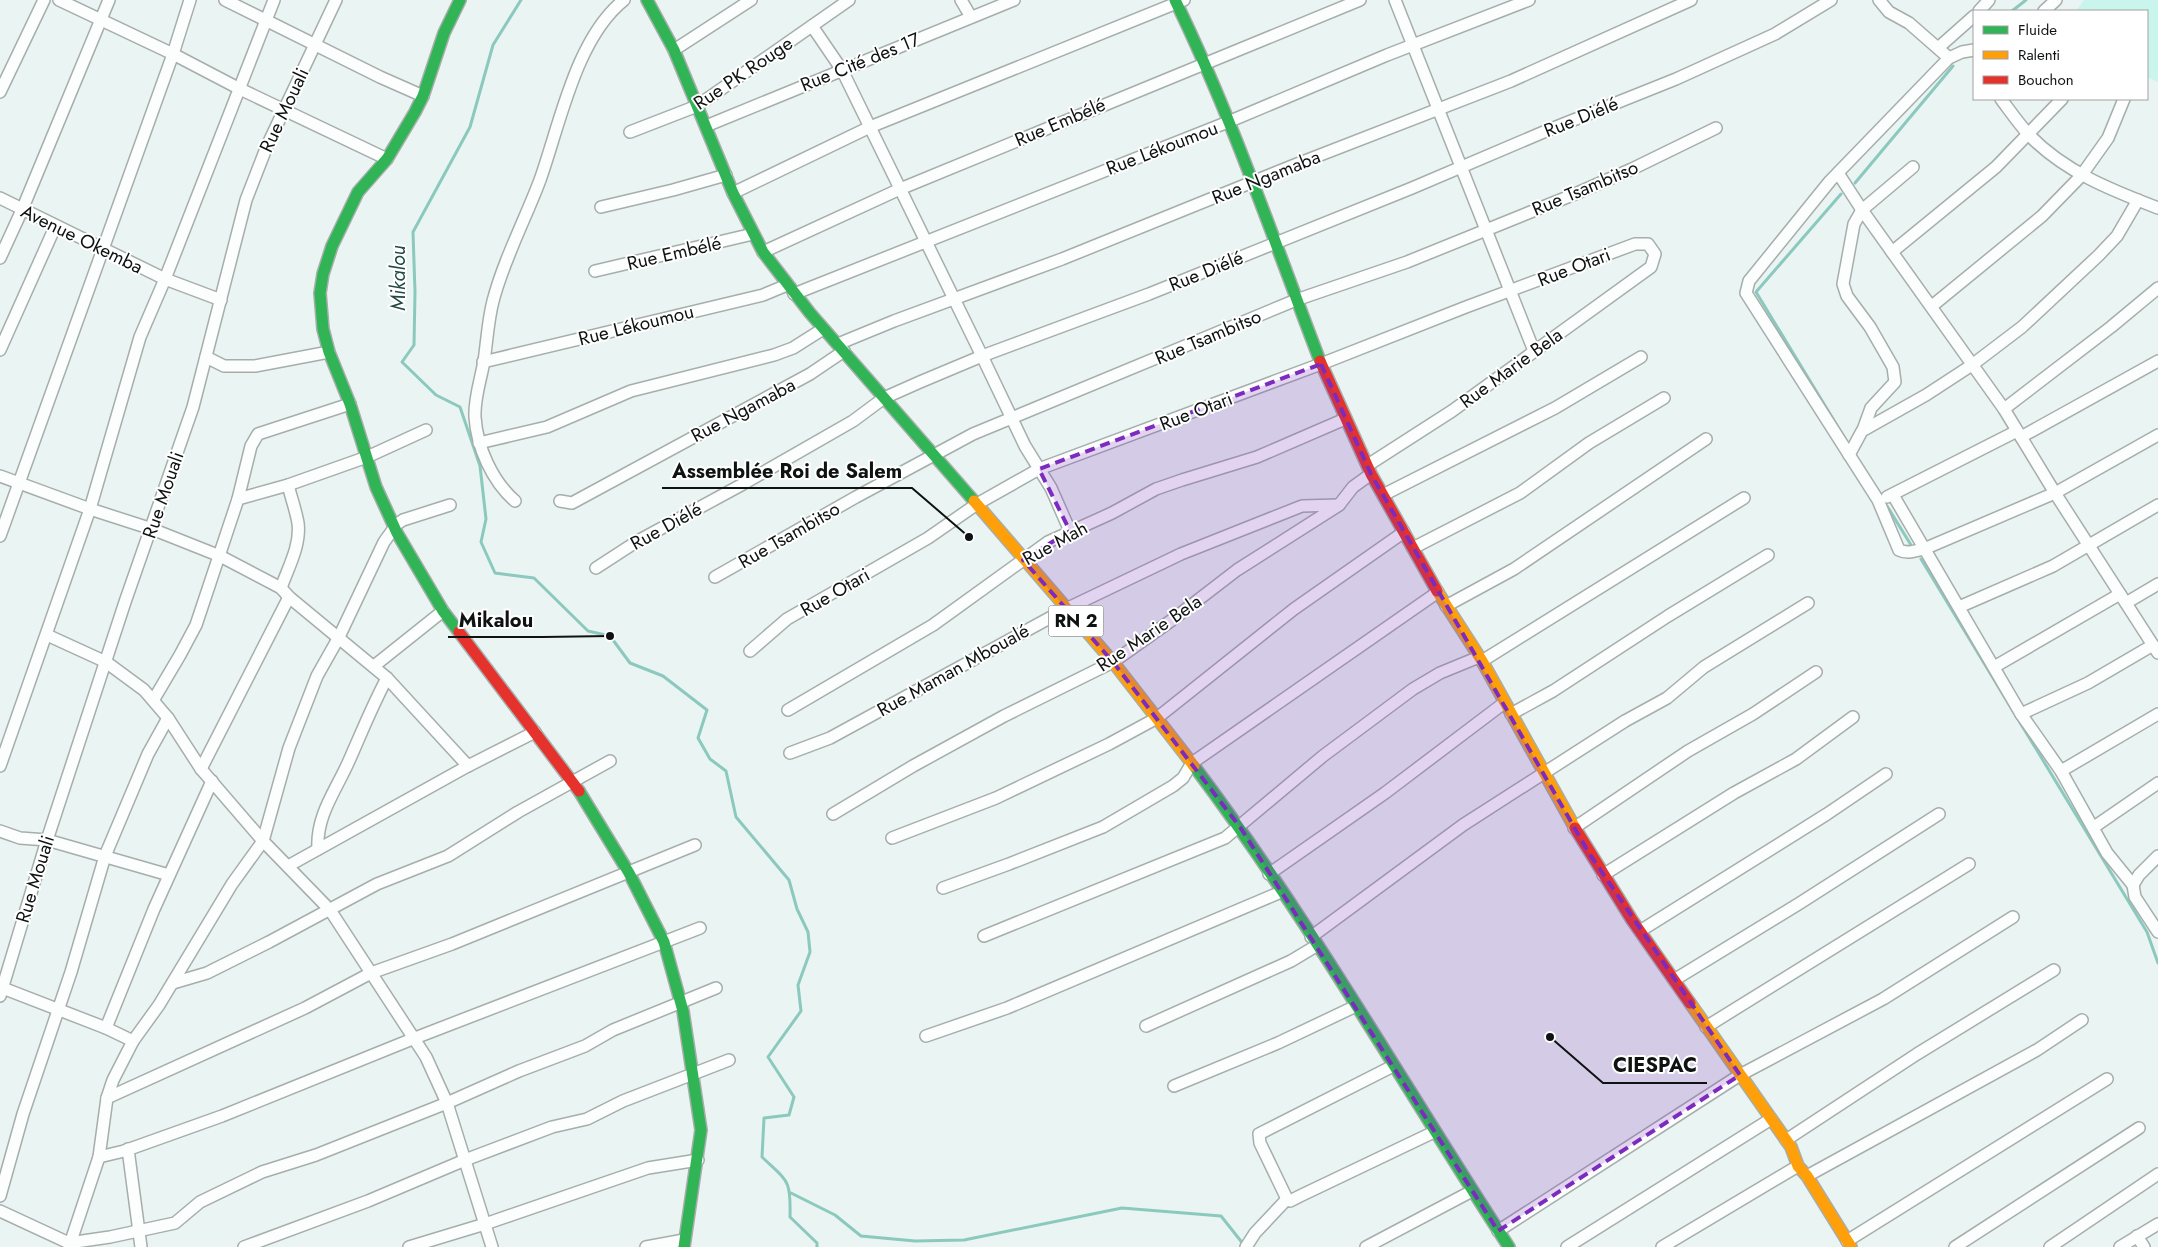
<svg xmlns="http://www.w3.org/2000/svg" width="2158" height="1247" font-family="Jost,sans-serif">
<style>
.green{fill:#c9f5ec}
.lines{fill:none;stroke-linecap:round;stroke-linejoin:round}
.stream{stroke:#8bc9be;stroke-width:3}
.street-casing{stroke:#a6aeac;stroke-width:14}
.fast-casing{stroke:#a6aeac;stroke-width:14}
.slow-casing{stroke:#a6aeac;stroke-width:14}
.jam-casing{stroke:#a6aeac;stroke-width:14}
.street{stroke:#fcfdfd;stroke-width:11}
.fast{stroke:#30b455;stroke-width:11}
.slow{stroke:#ff9f0a;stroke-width:11}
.jam{stroke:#e5322d;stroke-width:11}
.marked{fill:#7b2cbf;fill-opacity:0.2;stroke:#7b2cbf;stroke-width:4;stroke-dasharray:10 6;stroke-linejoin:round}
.labels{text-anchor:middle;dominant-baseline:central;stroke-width:4;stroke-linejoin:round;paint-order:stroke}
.shield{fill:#fff;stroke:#565a59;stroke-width:1}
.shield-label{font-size:18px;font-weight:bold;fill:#0e1312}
.street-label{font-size:19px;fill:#0e1312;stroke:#fff}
.water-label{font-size:20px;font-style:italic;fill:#224943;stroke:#fff}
.leader{fill:none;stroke:#0e1312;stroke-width:2}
.callout-dot{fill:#0e1312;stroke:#fff;stroke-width:2}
.callout-label{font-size:20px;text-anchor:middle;font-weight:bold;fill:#0e1312;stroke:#fff;stroke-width:4;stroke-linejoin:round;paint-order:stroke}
</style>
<rect width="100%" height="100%" fill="#eaf4f2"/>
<path class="green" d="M 2084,0 L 2158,0 L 2158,82 L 2147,77 L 2147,11 L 2076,11 Z"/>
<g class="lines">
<g class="stream">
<path d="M 521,0 L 493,45 L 470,127 L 413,232 L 415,292 L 414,345 L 402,362 L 436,395 L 460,407 L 480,466 L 486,519 L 481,542 L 495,573 L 534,578 L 588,631 L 610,636 L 630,663 L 663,676 L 707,710 L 698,738 L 710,759 L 726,771 L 736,817 L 789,880 L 797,909 L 808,932 L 810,952 L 798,985 L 801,1011 L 768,1057 L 794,1097 L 789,1115 L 764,1118 L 762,1157 C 788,1182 791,1179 790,1217 L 817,1243 L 817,1247"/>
<path d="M 2012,11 L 2026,0"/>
<path d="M 1855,183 L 1953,66"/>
<path d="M 1841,194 L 1756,292 L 1844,437"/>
<path d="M 1887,506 L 1911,545"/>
<path d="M 1921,559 L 2147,932 L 2158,963"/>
<path d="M 791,1193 L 835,1215 L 861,1236 L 915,1241 L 964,1240 L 1122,1208 L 1221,1216 L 1244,1245"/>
</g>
<g class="street-casing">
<g id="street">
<path d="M 59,0 L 173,54 L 240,89 L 387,159"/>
<path d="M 225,0 L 380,77 L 423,96"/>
<path d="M 961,0 L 971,17"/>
<path d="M 1395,0 L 1534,351"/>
<path d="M 1879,0 L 1889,12 L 1909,23 L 1949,58"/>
<path d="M 1979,11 L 1989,0"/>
<path d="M 2044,11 L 2056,0"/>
<path d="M 812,26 L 842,70 L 982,356 L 1025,446 L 1051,488 L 1070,531"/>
<path d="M 1938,48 L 1974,16"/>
<path d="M 674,50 L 751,0"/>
<path d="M 1974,50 L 1962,52 L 1949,58 L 1830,181 L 1749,281 L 1746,293 L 1878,500 L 1899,550 C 1907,554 1915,551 1924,549 L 2055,493 L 2158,435"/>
<path d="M 0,92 L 44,0"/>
<path d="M 2001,99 C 2010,111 2019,124 2029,135 C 2065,172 2111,190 2158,208"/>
<path d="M 706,126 L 1014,0"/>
<path d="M 630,132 L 697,106 L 849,0"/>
<path d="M 1838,173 L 1862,210 L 2004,409 L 2055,493 L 2158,653"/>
<path d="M 733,193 L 870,127 L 1184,0"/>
<path d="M 0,198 L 165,279 L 221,300"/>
<path d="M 601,207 L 673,190 L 726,175"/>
<path d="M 763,252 L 900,189 L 1360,0"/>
<path d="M 1892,252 L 1996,167 L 2062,99"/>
<path d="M 0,258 L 22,210 L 109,0"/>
<path d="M 595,271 L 753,234"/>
<path d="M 794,294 L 1228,122 L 1387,55 L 1529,0"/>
<path d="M 1932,306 L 2042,216 L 2081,176 L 2108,138 L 2124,99"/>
<path d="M 838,344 L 894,321 L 1062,259 L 1297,164 L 1511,81 L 1691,0"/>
<path d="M 0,350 L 55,227"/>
<path d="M 206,357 L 224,366 L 255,366 L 329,352"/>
<path d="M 483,362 L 763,295 L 787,285"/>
<path d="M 2004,409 L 2111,327 L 2158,288"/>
<path d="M 1863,430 L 1871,408 L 1895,382 L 1893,367 L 1870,327 L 1847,296 L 1843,284 L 1854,224 L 1862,210 L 1913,167"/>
<path d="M 2021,437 L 2158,361"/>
<path d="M 479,443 L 547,427 L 631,391 L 774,355 L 793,348 L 823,329"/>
<path d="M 1849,455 L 1862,431 L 1926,395 L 1972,365 L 2022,327 L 2098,256 L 2117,236 L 2138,200"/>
<path d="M 0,476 L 90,509 L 152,529 L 220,556 L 281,588 L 289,597 L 387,678 L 468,766"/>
<path d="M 1383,495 L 1555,408 L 1641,357"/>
<path d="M 1893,495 L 2021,714 L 2061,771 L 2107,853 L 2133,885 L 2139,875 L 2158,856"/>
<path d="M 1887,497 L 2017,431"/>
<path d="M 238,499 L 251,446 L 258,434 L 350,404"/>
<path d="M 515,501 C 492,481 477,447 475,417 C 474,398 481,379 484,361 C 487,341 488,320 493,301 C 504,259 525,220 540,180 C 560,124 576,38 624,0"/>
<path d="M 560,501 L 572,503 L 810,374 L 844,351"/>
<path d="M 0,536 L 173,54 L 190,0"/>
<path d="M 1413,548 L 1520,493 L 1589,443 L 1664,398"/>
<path d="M 596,568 L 636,542 L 743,484 L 853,421 L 884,398 L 920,382 L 982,356 L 1149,294 L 1412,188 L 1546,131 L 1676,79 L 1775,34 L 1831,0"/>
<path d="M 715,577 L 856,497 L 973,434 L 1296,300 L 1407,262 L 1575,194 L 1632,169 L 1716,128"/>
<path d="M 281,588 C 288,568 301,545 298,523 C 296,511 291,497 288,485"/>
<path d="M 2126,603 L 2158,584"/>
<path d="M 1446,606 L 1514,569 L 1706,439"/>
<path d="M 1959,607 L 2053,566 L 2158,505"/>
<path d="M 47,635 L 106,662 L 144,690 L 168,718 L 201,769 L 263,841 L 330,910 L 426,1057 L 447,1103 L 492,1247"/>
<path d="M 750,651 L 787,619 L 928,538 L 977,504 L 1039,469 L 1321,364 L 1466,307 L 1635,244 L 1648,244 L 1655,254 L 1651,267 L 1452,411 L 1368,465"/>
<path d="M 1482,661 L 1744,498"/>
<path d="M 374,666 L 443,611"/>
<path d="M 1994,667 L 2120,594"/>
<path d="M 154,699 L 180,655 L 196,625 L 238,499 L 288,485 L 367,457 L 426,430"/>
<path d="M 788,710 L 933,625 L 1048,542 L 1112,513 L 1156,489 L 1182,480 L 1257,457 L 1345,419"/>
<path d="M 1511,714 L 1553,691 L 1668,616 L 1768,555"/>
<path d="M 2021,714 L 2088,683 L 2153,645"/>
<path d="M 790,753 L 830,738 L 1066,609 L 1181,554 L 1302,506 L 1339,505"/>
<path d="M 0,766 L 90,509 L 140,337 L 165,279 L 274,0"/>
<path d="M 201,769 L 289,597"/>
<path d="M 2061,771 L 2158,714"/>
<path d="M 833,814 L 913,766 L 1004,716 L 1113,662 L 1172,620 L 1237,570 L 1339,505 L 1353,487 L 1371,474"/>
<path d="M 2094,827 L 2158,783"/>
<path d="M 1574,828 L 1688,751 L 1753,714 L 1816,672"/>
<path d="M 0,831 L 20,838 L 47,840 L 169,875"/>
<path d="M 892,838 L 996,798 L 1109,744 L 1157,718 L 1294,609 L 1404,532"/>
<path d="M 318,849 C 316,816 335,792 348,763 C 361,734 372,706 387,678"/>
<path d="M 288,866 L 468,766 L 535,732"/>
<path d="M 1269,874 L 1385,793 L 1504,703"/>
<path d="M 1603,875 L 1734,793 L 1796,759 L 1853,717"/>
<path d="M 2133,885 L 2135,897 L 2158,932"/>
<path d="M 943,888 L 1009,864 L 1103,827 L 1173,786 L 1183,778 L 1192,763 L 1438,592"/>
<path d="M 1640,931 L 1827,814 L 1886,774"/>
<path d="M 984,936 L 1225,838 L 1323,756 L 1413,689 L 1440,673 L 1479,657"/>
<path d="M 1311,937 L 1463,825 L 1625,721 L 1667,698 L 1704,667 L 1808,603"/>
<path d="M 1674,980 L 1800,903 L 1939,814"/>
<path d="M 173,983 L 207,973 L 269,942 L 377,884 L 448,856 L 518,812 L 610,761"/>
<path d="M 0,987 L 106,1028 L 133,1041"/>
<path d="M 0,996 L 47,840 L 125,602 L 193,407 L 246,200 L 267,146 L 336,0"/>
<path d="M 1146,1026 L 1291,961 L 1316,946"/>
<path d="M 1706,1027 L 1969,864"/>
<path d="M 106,1028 L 154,909 L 212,781"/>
<path d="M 926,1036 L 1007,1008 L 1281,892"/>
<path d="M 1174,1086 L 1278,1043 L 1356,1006"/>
<path d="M 107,1098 L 305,1008 L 371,973 L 452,944 L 695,845"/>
<path d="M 1786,1140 L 1917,1054 L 2054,970"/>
<path d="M 128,1149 L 141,1247"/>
<path d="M 99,1157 L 124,1151 L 222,1116 L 415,1038 L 700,928"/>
<path d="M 1807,1176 L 2037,1050 L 2082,1020"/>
<path d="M 0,1196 L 23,1114 L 71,972 L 105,856 L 148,754 L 168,718"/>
<path d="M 1287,1199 L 1260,1143 L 1259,1134 L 1393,1066"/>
<path d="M 0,1211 L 69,1243 L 110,1237 L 175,1223 L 200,1202 L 262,1172 L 316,1155 L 447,1103 L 519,1071 L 585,1046 L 613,1030 L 716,988"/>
<path d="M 1498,1231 L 1740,1075 L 1883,999 L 2013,917"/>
<path d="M 2137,1236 L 2144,1247"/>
<path d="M 1847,1241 L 2107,1079"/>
<path d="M 69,1247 L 99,1157 L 107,1098 L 113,1080 L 133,1041 L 159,1005 L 232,884 L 263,841 L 289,748 L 317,676 L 339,637 L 384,542 L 397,524 L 403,520 L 450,505"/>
<path d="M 244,1247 L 368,1201 L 465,1160 L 552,1127 L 587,1119 L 623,1101 L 729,1060"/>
<path d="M 409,1247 L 485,1224 L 648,1168 L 698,1160"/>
<path d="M 646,1247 L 684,1240"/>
<path d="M 1246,1247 L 1255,1233 L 1287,1199 L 1290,1201 L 1302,1195 L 1434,1132"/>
<path d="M 1366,1247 L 1472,1191"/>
<path d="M 1567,1247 L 1771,1119"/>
<path d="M 1662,1247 L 1798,1166"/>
<path d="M 1955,1247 L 2139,1128"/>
<path d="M 2050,1247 L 2158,1174"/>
<path d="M 2120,1247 L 2158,1224"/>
</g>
</g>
<g class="fast-casing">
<g id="fast">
<path d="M 647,0 L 674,50 L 733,193 L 763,252 L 810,313 L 974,501"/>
<path d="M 1175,0 C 1232,117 1274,241 1320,361"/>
<path d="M 459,632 L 443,611 L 397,533 L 376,487 L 350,404 L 329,352 L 323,329 L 320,293 L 323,274 L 332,246 L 358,192 L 387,159 L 415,112 L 423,96 L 444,33 L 460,0"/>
<path d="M 1194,766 C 1309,919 1404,1086 1509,1247"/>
<path d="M 579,791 L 629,873 L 664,942 L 683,1011 L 701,1130 L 684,1247"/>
</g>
</g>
<g class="slow-casing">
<g id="slow">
<path d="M 974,501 L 1113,662 L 1194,766"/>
<path d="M 1437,591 L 1482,661 L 1575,828"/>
<path d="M 1690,1003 L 1791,1147 L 1798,1166 L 1807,1176 L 1851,1247"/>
</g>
</g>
<g class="jam-casing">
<g id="jam">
<path d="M 1320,361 L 1371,474 L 1437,591"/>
<path d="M 459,632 L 579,791"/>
<path d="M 1575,828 L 1632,920 L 1690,1003"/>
</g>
</g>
<use href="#street" class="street"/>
<use href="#fast" class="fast"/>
<use href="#slow" class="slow"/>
<use href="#jam" class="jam"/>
</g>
<path class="marked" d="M 1321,364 L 1371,474 L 1589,853 L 1740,1075 L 1498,1231 L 1240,827 L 1113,662 L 1023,560 L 1070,531 L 1039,469 Z"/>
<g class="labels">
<rect class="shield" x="1048.5" y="605.5" width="55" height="31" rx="4"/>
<g class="shield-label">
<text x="1076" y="621">RN 2</text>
</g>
<g class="street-label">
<text transform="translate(860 62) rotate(-22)">Rue Cité des 17</text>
<text transform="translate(743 73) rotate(-34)">Rue PK Rouge</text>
<text transform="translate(284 110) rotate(-65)">Rue Mouali</text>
<text transform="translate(1581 117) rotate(-22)">Rue Diélé</text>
<text transform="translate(1060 122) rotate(-23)">Rue Embélé</text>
<text transform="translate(1162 148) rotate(-21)">Rue Lékoumou</text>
<text transform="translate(1266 177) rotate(-22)">Rue Ngamaba</text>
<text transform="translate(1585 188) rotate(-23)">Rue Tsambitso</text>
<text transform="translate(82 239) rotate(26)">Avenue Okemba</text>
<text transform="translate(674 253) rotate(-13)">Rue Embélé</text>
<text transform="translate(1574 267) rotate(-21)">Rue Otari</text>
<text transform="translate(1206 271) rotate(-22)">Rue Diélé</text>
<text transform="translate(636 325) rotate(-14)">Rue Lékoumou</text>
<text transform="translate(1208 337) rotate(-23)">Rue Tsambitso</text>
<text transform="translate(1511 368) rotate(-36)">Rue Marie Bela</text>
<text transform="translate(743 410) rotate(-28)">Rue Ngamaba</text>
<text transform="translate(1196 411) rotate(-21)">Rue Otari</text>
<text transform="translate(163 495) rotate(-71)">Rue Mouali</text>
<text transform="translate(666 526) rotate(-29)">Rue Diélé</text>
<text transform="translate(789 535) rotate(-30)">Rue Tsambitso</text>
<text transform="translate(1055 543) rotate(-29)">Rue Mah</text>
<text transform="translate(835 592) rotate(-30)">Rue Otari</text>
<text transform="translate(1149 633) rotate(-34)">Rue Marie Bela</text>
<text transform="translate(953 670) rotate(-29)">Rue Maman Mboualé</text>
<text transform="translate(35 879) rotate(-73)">Rue Mouali</text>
</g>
<g class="water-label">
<text transform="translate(398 278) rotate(-90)">Mikalou</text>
</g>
</g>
<path class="leader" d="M969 537L912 488H662M610 636L543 637H448M1550 1037L1603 1083H1707"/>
<g class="callout-dot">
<circle cx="969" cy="537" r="5"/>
<circle cx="610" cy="636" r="5"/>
<circle cx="1550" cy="1037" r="5"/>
</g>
<g class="callout-label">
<text x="787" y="478">Assemblée Roi de Salem</text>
<text x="496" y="627">Mikalou</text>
<text x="1655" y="1072">CIESPAC</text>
</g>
<rect x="1973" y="10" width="175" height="90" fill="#ffffff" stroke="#9fa1a0"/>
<rect x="1983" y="26" width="25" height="8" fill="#30b455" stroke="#9fa1a0"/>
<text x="2018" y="35" font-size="15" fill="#0e1312">Fluide</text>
<rect x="1983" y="51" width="25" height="8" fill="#ff9f0a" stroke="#9fa1a0"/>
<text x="2018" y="60" font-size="15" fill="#0e1312">Ralenti</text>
<rect x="1983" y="76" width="25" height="8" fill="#e5322d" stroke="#9fa1a0"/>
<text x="2018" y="85" font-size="15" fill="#0e1312">Bouchon</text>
</svg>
